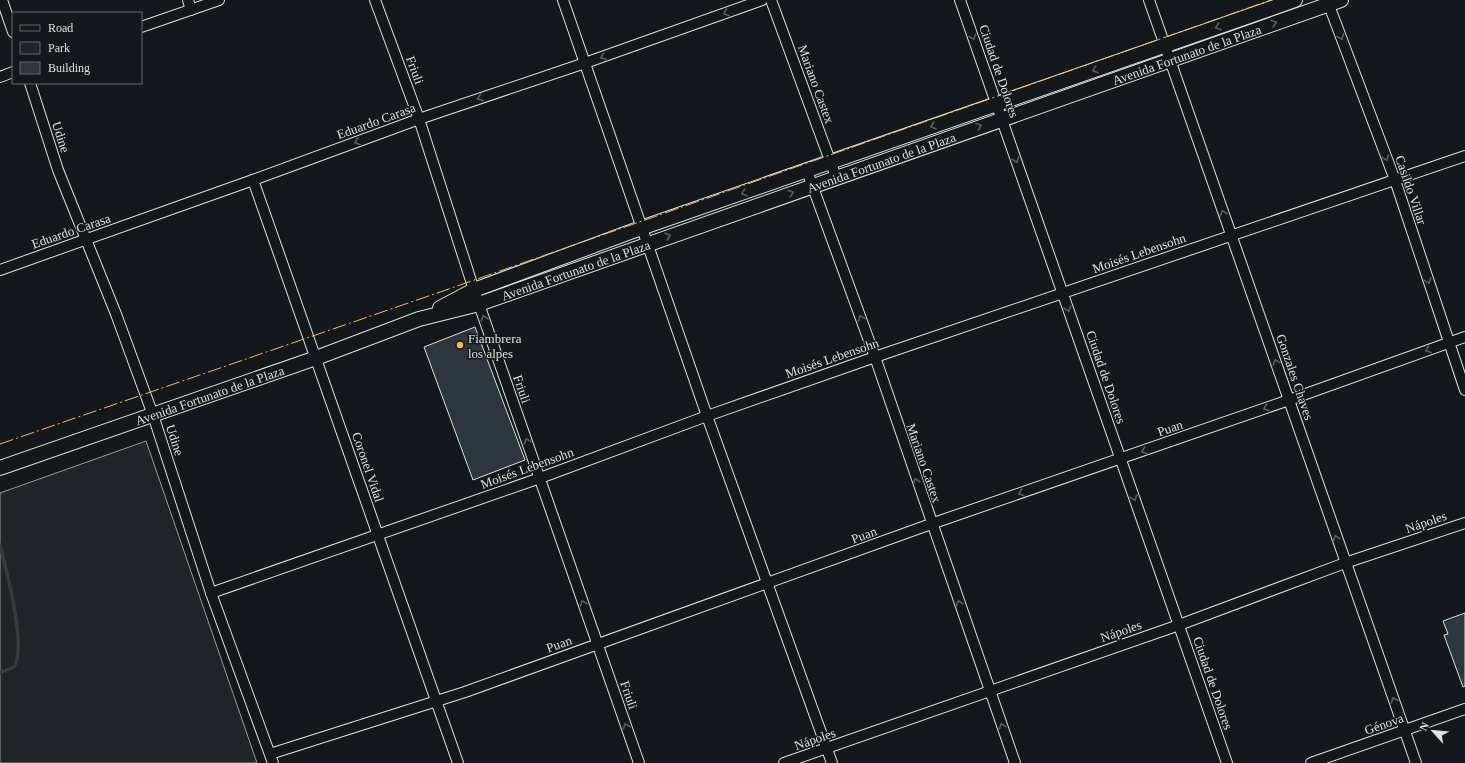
<svg xmlns="http://www.w3.org/2000/svg" width="1465" height="763" font-family="Georgia,serif">
<style>
.green{fill:#202428;stroke:#939e99}
.lines{fill:none;stroke-linecap:round;stroke-linejoin:round}
.stream{stroke:#363b3e;stroke-width:3.5}
.building{fill:#2c363c;stroke:#d8e6dc}
.street-casing{stroke:#d8e6dc;stroke-width:12}
.secondary-casing{stroke:#d8e6dc;stroke-width:16}
.street{stroke:#14181c;stroke-width:10}
.secondary{stroke:#14181c;stroke-width:14}
.power{stroke:#ffb74d;stroke-width:1;stroke-dasharray:14 3 2 3;stroke-linecap:butt}
.oneway{stroke:#59605f}
.poi-dot{fill:#ffb74d;stroke:#14181c;stroke-width:1.5}
.labels{text-anchor:middle;dominant-baseline:central;stroke-width:3;stroke-linejoin:round;paint-order:stroke}
.street-label{font-size:13px;fill:#d8e6dc;stroke:#14181c}
.poi-label{font-size:13px;fill:#d8e6dc;stroke:#14181c;text-anchor:start}
</style>
<rect width="100%" height="100%" fill="#14181c"/>
<path class="green" d="M 146,441 L 257,763 L 0,763 L 0,493 Z"/>
<g class="lines">
<path class="stream" d="M 0,545 C 6,569 27,647 14,667 L 0,673"/>
</g>
<g class="building">
<path d="M 475,327 L 525,460 L 473,480 L 424,347 Z"/>
<path d="M 1465,613 L 1465,686 L 1463,687 L 1444,635 L 1448,634 L 1443,621 Z"/>
</g>
<g class="lines">
<g class="street-casing">
<g id="street">
<path d="M 2,0 L 13,32"/>
<path d="M 188,0 L 191,10"/>
<path d="M 375,0 L 419,119 L 474,290 L 639,763"/>
<path d="M 563,0 L 707,416 L 832,763"/>
<path d="M 771,0 L 836,177"/>
<path d="M 960,0 L 1227,763"/>
<path d="M 1149,0 L 1416,763"/>
<path d="M 1327,0 L 1395,180 L 1465,390"/>
<path d="M 141,27 L 219,0"/>
<path d="M 0,77 L 13,72"/>
<path d="M 30,83 L 58,170 L 116,314 L 153,415 L 211,593 L 273,763"/>
<path d="M 807,171 L 875,357 L 1015,763"/>
<path d="M 253,180 L 458,763"/>
<path d="M 0,270 L 253,180 L 419,119 L 585,63 L 762,0"/>
<path d="M 211,593 L 540,478 L 707,416 L 875,357 L 1465,156"/>
<path d="M 270,754 L 465,692 L 931,524 L 1289,400 L 1465,337"/>
<path d="M 784,763 L 1179,625 L 1345,563 L 1465,523"/>
<path d="M 1311,763 L 1465,709"/>
</g>
</g>
<g class="secondary-casing">
<g id="secondary">
<path d="M 440,308 L 474,290 L 641,228 L 1295,0"/>
<path id="s1" d="M 0,468 L 316,358 L 419,319 L 479,304 L 1341,0"/>
</g>
</g>
<use href="#street" class="street"/>
<use href="#secondary" class="secondary"/>
<path class="power" d="M 0,444 L 443,291 L 1271,0"/>
</g>
<defs><path id="oneway-chevron" d="M-2-3.5L2.5 0L-2 3.5" fill="none" stroke-width="1.6" stroke-linecap="round" stroke-linejoin="round"/></defs>
<g class="oneway">
<use href="#oneway-chevron" transform="translate(726 13) rotate(160)"/>
<use href="#oneway-chevron" transform="translate(1274 23) rotate(-19)"/>
<use href="#oneway-chevron" transform="translate(1218 27) rotate(161)"/>
<use href="#oneway-chevron" transform="translate(973 37) rotate(71)"/>
<use href="#oneway-chevron" transform="translate(1341 37) rotate(69)"/>
<use href="#oneway-chevron" transform="translate(603 57) rotate(160)"/>
<use href="#oneway-chevron" transform="translate(1095 70) rotate(161)"/>
<use href="#oneway-chevron" transform="translate(480 98) rotate(161)"/>
<use href="#oneway-chevron" transform="translate(933 126) rotate(161)"/>
<use href="#oneway-chevron" transform="translate(979 126) rotate(-20)"/>
<use href="#oneway-chevron" transform="translate(357 142) rotate(160)"/>
<use href="#oneway-chevron" transform="translate(1386 158) rotate(69)"/>
<use href="#oneway-chevron" transform="translate(1016 160) rotate(71)"/>
<use href="#oneway-chevron" transform="translate(744 193) rotate(161)"/>
<use href="#oneway-chevron" transform="translate(791 193) rotate(-19)"/>
<use href="#oneway-chevron" transform="translate(1223 213) rotate(-109)"/>
<use href="#oneway-chevron" transform="translate(668 236) rotate(-19)"/>
<use href="#oneway-chevron" transform="translate(1428 281) rotate(72)"/>
<use href="#oneway-chevron" transform="translate(1068 309) rotate(71)"/>
<use href="#oneway-chevron" transform="translate(484 318) rotate(-109)"/>
<use href="#oneway-chevron" transform="translate(861 318) rotate(-110)"/>
<use href="#oneway-chevron" transform="translate(1428 350) rotate(160)"/>
<use href="#oneway-chevron" transform="translate(1276 362) rotate(-109)"/>
<use href="#oneway-chevron" transform="translate(1266 408) rotate(161)"/>
<use href="#oneway-chevron" transform="translate(527 441) rotate(-109)"/>
<use href="#oneway-chevron" transform="translate(1144 451) rotate(161)"/>
<use href="#oneway-chevron" transform="translate(916 481) rotate(-109)"/>
<use href="#oneway-chevron" transform="translate(1021 493) rotate(161)"/>
<use href="#oneway-chevron" transform="translate(1134 498) rotate(71)"/>
<use href="#oneway-chevron" transform="translate(1336 538) rotate(-109)"/>
<use href="#oneway-chevron" transform="translate(583 603) rotate(-109)"/>
<use href="#oneway-chevron" transform="translate(959 603) rotate(-109)"/>
<use href="#oneway-chevron" transform="translate(1394 700) rotate(-110)"/>
<use href="#oneway-chevron" transform="translate(626 726) rotate(-109)"/>
<use href="#oneway-chevron" transform="translate(1002 726) rotate(-109)"/>
</g>
<circle class="poi-dot" cx="460" cy="345" r="4"/>
<g class="labels">
<g class="street-label">
<text stroke="none"><textPath href="#s1" startOffset="1257">Avenida Fortunato de la Plaza</textPath></text>
<text transform="translate(415 70) rotate(70)">Friuli</text>
<text transform="translate(999 71) rotate(71)">Ciudad de Dolores</text>
<text transform="translate(816 84) rotate(70)">Mariano Castex</text>
<text transform="translate(376 121) rotate(-20)">Eduardo Carasa</text>
<text transform="translate(61 137) rotate(72)">Udine</text>
<text stroke="none"><textPath href="#s1" startOffset="933">Avenida Fortunato de la Plaza</textPath></text>
<text transform="translate(1411 190) rotate(71)">Casildo Villar</text>
<text transform="translate(71 231) rotate(-19)">Eduardo Carasa</text>
<text transform="translate(1139 253) rotate(-19)">Moisés Lebensohn</text>
<text stroke="none"><textPath href="#s1" startOffset="609">Avenida Fortunato de la Plaza</textPath></text>
<text transform="translate(832 358) rotate(-19)">Moisés Lebensohn</text>
<text transform="translate(1106 377) rotate(71)">Ciudad de Dolores</text>
<text transform="translate(1295 377) rotate(71)">Gonzales Chaves</text>
<text transform="translate(522 389) rotate(71)">Friuli</text>
<text stroke="none"><textPath href="#s1" startOffset="222">Avenida Fortunato de la Plaza</textPath></text>
<text transform="translate(1170 428) rotate(-19)">Puan</text>
<text transform="translate(175 440) rotate(72)">Udine</text>
<text transform="translate(924 463) rotate(71)">Mariano Castex</text>
<text transform="translate(368 467) rotate(71)">Coronel Vidal</text>
<text transform="translate(527 468) rotate(-20)">Moisés Lebensohn</text>
<text transform="translate(1426 522) rotate(-19)">Nápoles</text>
<text transform="translate(864 535) rotate(-20)">Puan</text>
<text transform="translate(1121 631) rotate(-19)">Nápoles</text>
<text transform="translate(559 644) rotate(-20)">Puan</text>
<text transform="translate(1213 683) rotate(71)">Ciudad de Dolores</text>
<text transform="translate(629 695) rotate(71)">Friuli</text>
<text transform="translate(1384 724) rotate(-19)">Génova</text>
<text transform="translate(815 739) rotate(-19)">Nápoles</text>
</g>
<g class="poi-label">
<text x="468" y="338">Fiambrera<tspan x="468" dy="15">los alpes</tspan></text>
</g>
</g>
<rect x="12" y="12" width="130" height="72" fill="#14181c" stroke="#626a69"/>
<rect x="20" y="25" width="20" height="6" fill="#14181c" stroke="#626a69"/>
<text x="48" y="32" font-size="12" fill="#d8e6dc">Road</text>
<rect x="20" y="42" width="20" height="12" fill="#202428" stroke="#626a69"/>
<text x="48" y="52" font-size="12" fill="#d8e6dc">Park</text>
<rect x="20" y="62" width="20" height="12" fill="#2c363c" stroke="#626a69"/>
<text x="48" y="72" font-size="12" fill="#d8e6dc">Building</text>
<g transform="translate(1433 731) rotate(297)" stroke="#14181c" stroke-width="3" paint-order="stroke">
<path d="M0-3L7 15L0 10L-7 15Z" fill="#d8e6dc"/>
<text y="-6" font-size="11" font-weight="bold" text-anchor="middle" fill="#d8e6dc">N</text>
</g>
</svg>
